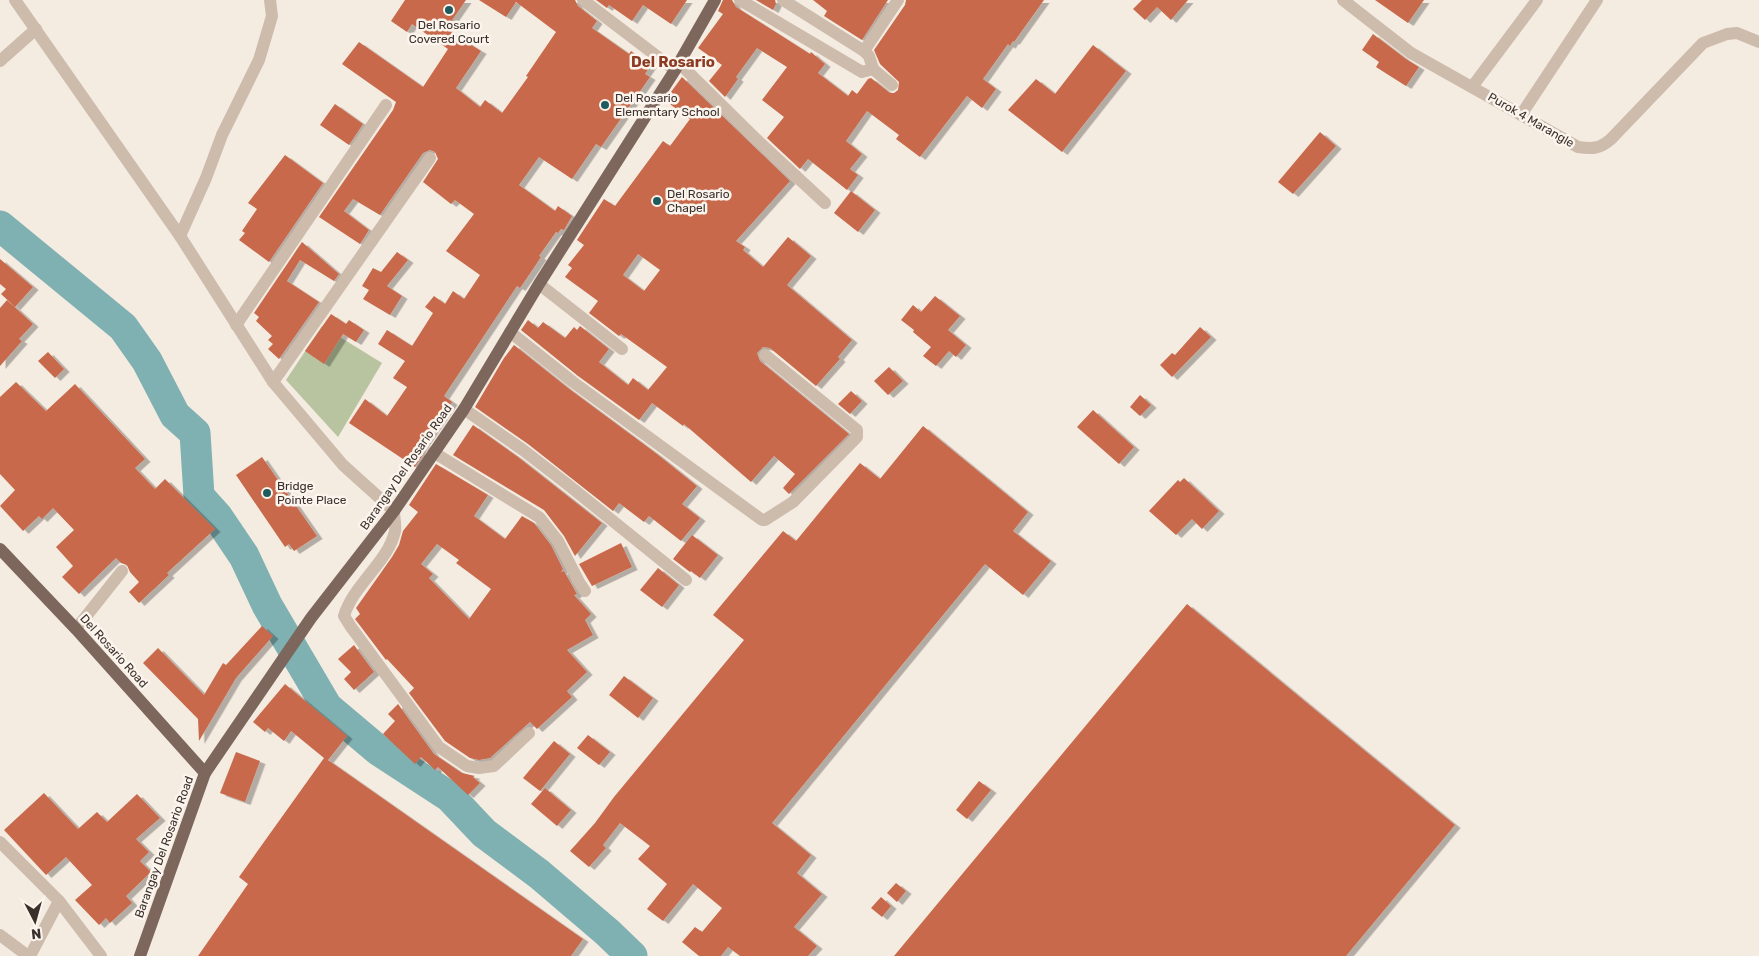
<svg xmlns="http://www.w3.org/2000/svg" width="1759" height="956" font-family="Rubik,sans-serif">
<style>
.green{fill:#b8c4a0}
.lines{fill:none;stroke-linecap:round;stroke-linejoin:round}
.river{stroke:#7fb0b2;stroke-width:31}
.building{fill:#c8694b;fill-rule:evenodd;filter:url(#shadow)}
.minor{stroke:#cdbbac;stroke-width:12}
.major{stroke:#7d675c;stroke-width:12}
.poi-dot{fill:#1f5a5e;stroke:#fbf5ee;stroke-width:2}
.labels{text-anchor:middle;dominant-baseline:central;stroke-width:5;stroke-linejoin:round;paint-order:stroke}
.poi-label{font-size:12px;fill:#3b302b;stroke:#fbf5ee;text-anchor:start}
.street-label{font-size:12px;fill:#3b302b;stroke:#fbf5ee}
.quarter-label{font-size:15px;font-weight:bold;fill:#8c3b22;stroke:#fbf5ee}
</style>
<defs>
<filter id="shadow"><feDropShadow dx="5.5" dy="3" stdDeviation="0" flood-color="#0004"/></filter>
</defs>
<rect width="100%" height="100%" fill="#f4ebe1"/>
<path class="green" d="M 322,326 L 382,363 L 338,437 L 286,380 Z"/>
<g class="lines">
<path class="river" d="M 0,226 L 123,327 L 147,361 L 175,415 L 195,433 L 199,496 L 217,516 L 244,556 L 267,605 L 327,707 L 378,750 L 450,797 L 484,833 L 539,874 L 607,932 L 632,956"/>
</g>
<g class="building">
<path d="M 405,0 L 466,0 L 446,29 L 481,51 L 456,88 L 480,107 L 485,100 L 502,113 L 528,77 L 526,76 L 556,32 L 516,2 L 506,17 L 479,0 L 575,0 L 578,6 L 597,21 L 592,28 L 629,54 L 631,51 L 651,65 L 645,74 L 650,77 L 601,147 L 596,144 L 572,179 L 539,157 L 519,185 L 555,211 L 558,206 L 572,216 L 564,230 L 561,229 L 558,233 L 556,232 L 539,256 L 541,257 L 529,275 L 520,288 L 517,286 L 444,396 L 452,402 L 422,446 L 420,451 L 424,453 L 415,467 L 349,423 L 365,399 L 387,416 L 407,387 L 393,378 L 405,361 L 378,344 L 387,330 L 412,346 L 433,313 L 425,307 L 434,296 L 445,304 L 453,291 L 464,299 L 480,275 L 446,251 L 474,214 L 455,200 L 451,204 L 423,182 L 438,159 L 435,152 L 430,150 L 423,153 L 380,215 L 353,199 L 344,211 L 369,230 L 360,244 L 319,217 L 393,110 L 396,102 L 342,64 L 359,42 L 423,87 L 448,49 L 412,24 L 407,32 L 391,21 Z"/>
<path d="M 596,0 L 687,0 L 671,24 L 643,5 L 632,21 L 609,5 L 607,8 Z"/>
<path d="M 723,0 L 732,0 L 736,7 L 810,54 L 811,52 L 825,64 L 818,73 L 848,96 L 852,90 L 857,94 L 868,79 L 871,78 L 890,93 L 894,93 L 898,90 L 899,82 L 880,64 L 874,50 L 905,5 L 906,0 L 1044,0 L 1014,42 L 1013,41 L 1010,46 L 1008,44 L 983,79 L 996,89 L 982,108 L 967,96 L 920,157 L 896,139 L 899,135 L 867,111 L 846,141 L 862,154 L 850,169 L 858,175 L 847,190 L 808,159 L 800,169 L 767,138 L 784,117 L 762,100 L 787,67 L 757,48 L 736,77 L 738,79 L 725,97 L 709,81 L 722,65 L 698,48 L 723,14 L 718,11 Z"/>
<path d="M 756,0 L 775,0 L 776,4 L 773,10 Z"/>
<path d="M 813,0 L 888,0 L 862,40 L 824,16 L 827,11 Z"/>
<path d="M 1142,0 L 1188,0 L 1171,20 L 1157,7 L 1145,20 L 1133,9 Z"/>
<path d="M 1375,0 L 1424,0 L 1408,23 Z"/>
<path d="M 1373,34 L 1406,59 L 1419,67 L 1406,86 L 1376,67 L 1379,62 L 1362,50 Z"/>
<path d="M 1093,45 L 1126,71 L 1062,152 L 1008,110 L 1036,79 L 1055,94 Z"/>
<path d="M 682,77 L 790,181 L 736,241 L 745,247 L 743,250 L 763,267 L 788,237 L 811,256 L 787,285 L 852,340 L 838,357 L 840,359 L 816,386 L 770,348 L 763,347 L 757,353 L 760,361 L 849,434 L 789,494 L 783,488 L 795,474 L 774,456 L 751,482 L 684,424 L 683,426 L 652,403 L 639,420 L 578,376 L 521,330 L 528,320 L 538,328 L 543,322 L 565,338 L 574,327 L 577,330 L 580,326 L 609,349 L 599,362 L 628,385 L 633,378 L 648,390 L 667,367 L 621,334 L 619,336 L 589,313 L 598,301 L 565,277 L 572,268 L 568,265 L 584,245 L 577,240 L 604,199 L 615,206 L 663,141 L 670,146 L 690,119 L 667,102 L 673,94 L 671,92 ZM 638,254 L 660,270 L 644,291 L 623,275 Z"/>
<path d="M 335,104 L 363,124 L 349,145 L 320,125 Z"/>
<path d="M 1320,132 L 1336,146 L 1293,194 L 1278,182 Z"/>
<path d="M 285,155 L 323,183 L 269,262 L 239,240 L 245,233 L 242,231 L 257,209 L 248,203 Z"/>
<path d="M 851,191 L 875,210 L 858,232 L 834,213 Z"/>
<path d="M 302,242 L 339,274 L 334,281 L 300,260 L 287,281 L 319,302 L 279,359 L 268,349 L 273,344 L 268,340 L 272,336 L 256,321 L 259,317 L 254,313 Z"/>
<path d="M 397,252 L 408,260 L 387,286 L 402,296 L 390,315 L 363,299 L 369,290 L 362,286 L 373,268 L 381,272 Z"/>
<path d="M 0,259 L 33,287 L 15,307 L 1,294 L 6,289 L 0,284 Z"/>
<path d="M 935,296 L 960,316 L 948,330 L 966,345 L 956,357 L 949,351 L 936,366 L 923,356 L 931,347 L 913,332 L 914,330 L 901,320 L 913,305 L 921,312 Z"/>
<path d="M 7,300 L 33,324 L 19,339 L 22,341 L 0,366 L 0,308 Z"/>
<path d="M 331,314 L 346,324 L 349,320 L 364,330 L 356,342 L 343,334 L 324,364 L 305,351 Z"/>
<path d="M 1200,327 L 1211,337 L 1172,377 L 1160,365 L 1172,353 L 1175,355 Z"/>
<path d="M 514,345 L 568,388 L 657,454 L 697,486 L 682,504 L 700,518 L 681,541 L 649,516 L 644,522 L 619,503 L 613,511 L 528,444 L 475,407 L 504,358 Z"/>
<path d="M 48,352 L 64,369 L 55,378 L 38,361 Z"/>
<path d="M 889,367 L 903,381 L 888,395 L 874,381 Z"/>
<path d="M 16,382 L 46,411 L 75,384 L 145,459 L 135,468 L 155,489 L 165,479 L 215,529 L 167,573 L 169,575 L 139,603 L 129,592 L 139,582 L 130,572 L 127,565 L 121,563 L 116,558 L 79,594 L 62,577 L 73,566 L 56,547 L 74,530 L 53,508 L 42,519 L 39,516 L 23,531 L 0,506 L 15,490 L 0,474 L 0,397 Z"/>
<path d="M 851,391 L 862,401 L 850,414 L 838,404 Z"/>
<path d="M 1140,395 L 1151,405 L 1140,416 L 1130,407 Z"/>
<path d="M 1093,410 L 1134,447 L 1119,464 L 1077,427 Z"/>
<path d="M 473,425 L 518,457 L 602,523 L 575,556 L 564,536 L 544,510 L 453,455 Z"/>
<path d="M 923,426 L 1028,512 L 1013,531 L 1051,561 L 1023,595 L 985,564 L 772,823 L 811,855 L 797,873 L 822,894 L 794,927 L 817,946 L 808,956 L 740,956 L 728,947 L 721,956 L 699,956 L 682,942 L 695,927 L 702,932 L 722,908 L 693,884 L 663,921 L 647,909 L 667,884 L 638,859 L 650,846 L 620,823 L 603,845 L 606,848 L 589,867 L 570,851 L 595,823 L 614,797 L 744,640 L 713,615 L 783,531 L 796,541 L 860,463 L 880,479 Z"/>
<path d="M 262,457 L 317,536 L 294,551 L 289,544 L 285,547 L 236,475 Z"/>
<path d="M 436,464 L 488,495 L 474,516 L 505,539 L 522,516 L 534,523 L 551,545 L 563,569 L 561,572 L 564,571 L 577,594 L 574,595 L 591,614 L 585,620 L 593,635 L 567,650 L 587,672 L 567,691 L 572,697 L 537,729 L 530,722 L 490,758 L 479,760 L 470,758 L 445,741 L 409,693 L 414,688 L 387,659 L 386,660 L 355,619 L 360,614 L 356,608 L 392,557 L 399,545 L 403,531 L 418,512 L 409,505 ZM 437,544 L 459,560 L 456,563 L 491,589 L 469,619 L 429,578 L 433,574 L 421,564 Z"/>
<path d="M 1184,478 L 1219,511 L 1202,529 L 1192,519 L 1176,535 L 1149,511 L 1178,480 L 1180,482 Z"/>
<path d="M 692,535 L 718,555 L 700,578 L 691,571 L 690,572 L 673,559 Z"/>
<path d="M 621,543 L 632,567 L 592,586 L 579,564 Z"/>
<path d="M 658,568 L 679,585 L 662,607 L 640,590 Z"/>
<path d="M 1187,604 L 1455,825 L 1346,956 L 894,956 Z"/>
<path d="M 262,626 L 273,636 L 236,678 L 199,741 L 198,719 L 143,663 L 158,648 L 204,695 L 223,663 L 226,665 Z"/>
<path d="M 354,645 L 374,672 L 354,690 L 344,679 L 351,672 L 338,659 Z"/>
<path d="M 624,676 L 653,698 L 638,718 L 609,695 Z"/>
<path d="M 285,684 L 347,736 L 328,760 L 583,939 L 571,956 L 198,956 L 248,884 L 239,877 L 324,758 L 291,731 L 284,741 L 268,728 L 265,732 L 253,722 Z"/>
<path d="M 398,704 L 434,754 L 462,773 L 475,776 L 473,777 L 480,783 L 468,795 L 438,767 L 435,770 L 421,757 L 415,764 L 383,734 L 395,721 L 388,714 Z"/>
<path d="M 588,735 L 610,752 L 599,765 L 577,748 Z"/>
<path d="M 554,741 L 570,754 L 540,791 L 523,778 Z"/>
<path d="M 236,752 L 260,761 L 245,802 L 220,793 Z"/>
<path d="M 979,781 L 991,790 L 967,819 L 956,810 Z"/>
<path d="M 545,788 L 571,810 L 557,826 L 531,804 Z"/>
<path d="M 44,793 L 78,829 L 97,812 L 107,822 L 137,794 L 160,818 L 136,839 L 149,852 L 140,861 L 151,872 L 126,896 L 132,903 L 110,923 L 106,918 L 99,925 L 75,900 L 92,885 L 66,857 L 46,875 L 4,830 Z"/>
<path d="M 896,883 L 906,891 L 897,902 L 887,893 Z"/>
<path d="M 881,897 L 891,906 L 882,917 L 871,908 Z"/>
</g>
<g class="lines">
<g class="minor">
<path d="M 15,0 L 180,236 L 273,382 L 343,465 L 394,511 C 394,517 396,525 395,531 C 389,561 353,585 344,616 L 351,627 L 439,747 L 467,766 L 479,768 L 494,766 L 529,733"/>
<path d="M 583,0 L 675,70"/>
<path d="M 740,0 L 862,72 L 873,69 L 869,56 L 864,51"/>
<path d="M 783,0 L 864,51 L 898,0"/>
<path d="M 1343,0 L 1411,53 L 1578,147 C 1592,149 1600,149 1611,139 L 1703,43 L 1727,34 L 1737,33 L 1759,42"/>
<path d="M 0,61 L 36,29"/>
<path d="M 679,63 L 756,139 L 825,203"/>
<path d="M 873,69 L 892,85"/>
<path d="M 1472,87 L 1537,0"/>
<path d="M 1521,115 L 1597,0"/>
<path d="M 180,236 L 206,178 L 222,135 L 259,60 L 272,16 L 270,0"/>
<path d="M 539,284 L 622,349"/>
<path d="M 236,325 L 386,105"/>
<path d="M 510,332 L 573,382 L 762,520 L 765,520 L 793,502 L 857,437 L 857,430 L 765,355"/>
<path d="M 273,382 L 430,158"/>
<path d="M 464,409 L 523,450 L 567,484 L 686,580"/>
<path d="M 433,452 L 539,517 L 558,541 L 579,582 L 585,591"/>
<path d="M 76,629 L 122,571"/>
<path d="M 0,842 L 59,901 L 101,956"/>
<path d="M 0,935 L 28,956"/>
<path d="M 30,956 L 59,901"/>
</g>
<g class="major">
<path d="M 0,549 L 76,629 L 205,773"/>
<path d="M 140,956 L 205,773 L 311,618 L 394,511 L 464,409 L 539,284 L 675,70 L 715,0"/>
</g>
</g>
<g class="poi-dot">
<circle cx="449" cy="10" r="5"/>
<circle cx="605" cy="105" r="5"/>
<circle cx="657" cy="201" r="5"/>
<circle cx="267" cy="493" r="5"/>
</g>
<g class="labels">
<g class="poi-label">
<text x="449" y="25" text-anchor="middle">Del Rosario<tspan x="449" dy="14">Covered Court</tspan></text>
<text x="615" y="98">Del Rosario<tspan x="615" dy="14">Elementary School</tspan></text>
<text x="667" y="194">Del Rosario<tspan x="667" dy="14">Chapel</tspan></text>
<text x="277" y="486">Bridge<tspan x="277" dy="14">Pointe Place</tspan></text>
</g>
<g class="street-label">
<text transform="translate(1531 120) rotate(30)">Purok 4 Marangle</text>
<text transform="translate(406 467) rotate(-55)">Barangay Del Rosario Road</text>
<text transform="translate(114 651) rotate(48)">Del Rosario Road</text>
<text transform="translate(164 847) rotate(-70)">Barangay Del Rosario Road</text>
</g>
<g class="quarter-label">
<text x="673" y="62">Del Rosario</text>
</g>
</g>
<g transform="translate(35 921) rotate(174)" stroke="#fbf5ee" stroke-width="4" paint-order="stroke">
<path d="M0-4L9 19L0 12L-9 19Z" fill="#3b302b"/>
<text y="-8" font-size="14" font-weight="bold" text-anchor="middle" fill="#3b302b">N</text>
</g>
</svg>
